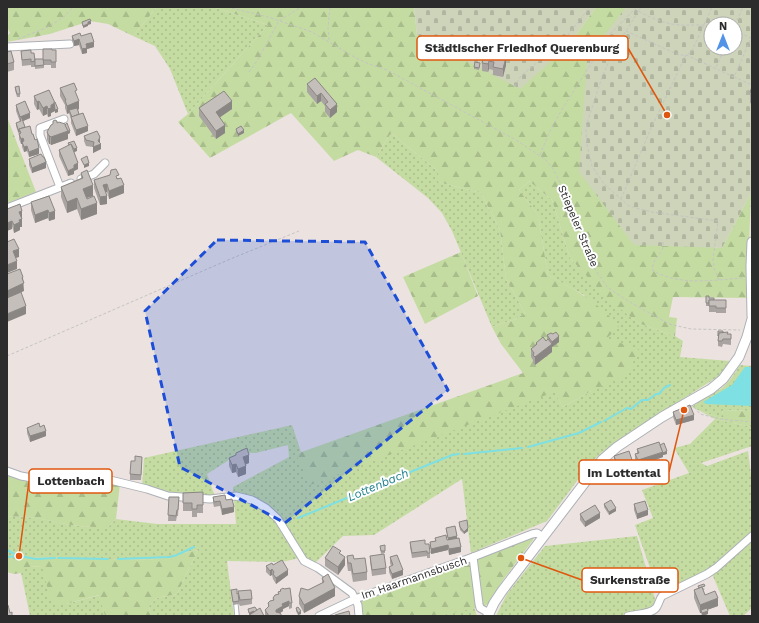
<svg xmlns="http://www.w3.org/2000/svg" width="759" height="623" font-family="'Work Sans',sans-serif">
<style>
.grass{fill:url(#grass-dots)}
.forest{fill:url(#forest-firs)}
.cemetery{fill:url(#cemetery-stones);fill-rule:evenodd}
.water{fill:#7ee0e2}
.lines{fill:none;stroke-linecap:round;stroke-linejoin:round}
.stream{stroke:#7ee0e2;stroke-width:2}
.service-casing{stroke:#acb1b6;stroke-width:5.5}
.minor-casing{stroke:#acb1b6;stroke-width:9}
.tertiary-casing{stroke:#acb1b6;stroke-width:11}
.path{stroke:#c4c4c4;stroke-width:1;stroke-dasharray:3 2;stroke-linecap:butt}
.service{stroke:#fff;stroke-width:3.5}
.minor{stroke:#fff;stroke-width:7}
.tertiary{stroke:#fff;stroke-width:9}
.wall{fill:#a9a4a1}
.shaded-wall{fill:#8a8683}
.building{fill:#c5bfbb;stroke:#8a8683}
.marked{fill:#1d4ed8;fill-opacity:0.2;stroke:#1d4ed8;stroke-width:3;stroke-dasharray:8 5;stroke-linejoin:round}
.labels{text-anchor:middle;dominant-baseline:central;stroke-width:4;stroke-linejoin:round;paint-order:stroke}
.street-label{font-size:11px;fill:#2c2c2c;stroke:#fff}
.water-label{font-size:12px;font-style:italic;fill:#1b7e89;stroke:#fff}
.leader{fill:none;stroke:#df570e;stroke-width:1.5}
.callout-dot{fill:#df570e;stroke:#fff;stroke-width:1.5}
.callout{fill:#fff;stroke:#df570e;stroke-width:1.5}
.callout-label{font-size:12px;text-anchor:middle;font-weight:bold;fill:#2c2c2c}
</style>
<defs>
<pattern id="grass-dots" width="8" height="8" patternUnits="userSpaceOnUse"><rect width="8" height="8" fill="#c4dca2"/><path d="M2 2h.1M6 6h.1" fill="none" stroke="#a9bd8c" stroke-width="1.8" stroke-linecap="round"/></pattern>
<pattern id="forest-firs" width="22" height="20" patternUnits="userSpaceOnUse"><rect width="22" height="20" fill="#c4dca2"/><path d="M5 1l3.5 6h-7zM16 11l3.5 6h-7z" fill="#a9bd8c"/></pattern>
<pattern id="cemetery-stones" width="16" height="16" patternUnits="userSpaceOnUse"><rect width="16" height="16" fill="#cdd4b9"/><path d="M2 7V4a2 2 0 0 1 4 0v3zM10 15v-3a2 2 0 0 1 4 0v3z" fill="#b0b69f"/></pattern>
</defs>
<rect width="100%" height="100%" fill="#ece3e0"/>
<g class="grass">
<path d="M 157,7 L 213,7 L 268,25 L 188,114 L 170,69 L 155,46 L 133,36 Z"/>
<path d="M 391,133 L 438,171 L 438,182 L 481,193 L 500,230 L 506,279 L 525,313 L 516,319 L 492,327 L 452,231 L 442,213 L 428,198 L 376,157 Z"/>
<path d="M 529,181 L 552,200 L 570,258 L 606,296 L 638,323 L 675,336 L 683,341 L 680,357 L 730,361 L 719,376 L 640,426 L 601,453 L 589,465 L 547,521 L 471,553 L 462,479 L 374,535 L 343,536 L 314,564 L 304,557 L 282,562 L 227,561 L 234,616 L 151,616 L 149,606 L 157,598 L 177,594 L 198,550 L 149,560 L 32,557 L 7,561 L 7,517 C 31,514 55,523 79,526 C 89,527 99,527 108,527 L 116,519 L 157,524 L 236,524 L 233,487 L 289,457 L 288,445 L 256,453 L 240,453 L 207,474 L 215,497 L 162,493 L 142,487 L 144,458 L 292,425 L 301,452 L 296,454 L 554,391 L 563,407 L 591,391 L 607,338 L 584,295 L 548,275 L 538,215 L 519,190 Z"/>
<path d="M 740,365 L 752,366 L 752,411 L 723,410 L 721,418 L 698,410 L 692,407 C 701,399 712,395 722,388 C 729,382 735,373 740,365 Z"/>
<path d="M 715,419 L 752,427 L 752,446 L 701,463 L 707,466 L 748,451 L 752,482 L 752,535 L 716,568 L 663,593 L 659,594 L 635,525 L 653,518 L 642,490 L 689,473 L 674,448 L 690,444 Z"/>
<path d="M 637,536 L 655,599 L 655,603 L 651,607 L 645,610 L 618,616 L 496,616 L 507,594 L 545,546 Z"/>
<path d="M 752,538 L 752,608 L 743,616 L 730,616 L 712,574 Z"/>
<path d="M 28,567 L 42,567 L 66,604 L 100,595 L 105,616 L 30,616 L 21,573 L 24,568 Z"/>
<path d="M 474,607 L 477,616 L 438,616 Z"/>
</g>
<g class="forest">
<path d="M 7,7 L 157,7 L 133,36 L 108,24 L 90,21 L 50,34 L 7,42 L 7,36 L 10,33 L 7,27 Z"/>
<path d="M 213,7 L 414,7 L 417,35 L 568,46 L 596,7 L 626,7 L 715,248 L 722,248 L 751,193 L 747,298 L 673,297 L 669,317 L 677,318 L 675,336 L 638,323 L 605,296 L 570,258 L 552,200 L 529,181 L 519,190 L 538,215 L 548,275 C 574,289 599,302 619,327 L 607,338 L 639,350 L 627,375 L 591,391 L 563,407 L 554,392 L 310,485 L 296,454 L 523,373 L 501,344 L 492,327 L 516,319 L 525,313 L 506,279 L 500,230 L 481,193 L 438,182 L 438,171 L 391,133 L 376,157 L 358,150 L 334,161 L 291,113 L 210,158 L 178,122 L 188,114 L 268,25 Z"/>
<path d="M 7,117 L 36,192 L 7,203 Z"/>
<path d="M 461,252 L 478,296 L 425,324 L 403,277 Z"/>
<path d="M 698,410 L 721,418 L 723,410 L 752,411 L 752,427 L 715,419 Z"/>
<path d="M 7,473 L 11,476 L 99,479 L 120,484 L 116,519 L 108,527 C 99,527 89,527 80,526 C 56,524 32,514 7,517 Z"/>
<path d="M 534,537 L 533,540 L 503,580 L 490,602 L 485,606 L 438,616 L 362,616 L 357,593 L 476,559 L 495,550 Z"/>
<path d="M 198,550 L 177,594 L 157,598 L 149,606 L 151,616 L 105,616 L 99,595 L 66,604 L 52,605 L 42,567 C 33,567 26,565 21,573 L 14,574 L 7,572 L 7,560 L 32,557 L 149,560 Z"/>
</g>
<g class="cemetery">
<path d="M 414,7 L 596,7 L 568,46 L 520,89 L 417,35 Z"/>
<path d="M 626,7 L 752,7 L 752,186 L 751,193 L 722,248 L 634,245 L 579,172 L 587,58 ZM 711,24 L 735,24 L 735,48 L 711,48 Z"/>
</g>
<path class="water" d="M 745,367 L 752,367 L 752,406 L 706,404 L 703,402 L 732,385 Z"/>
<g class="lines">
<g class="stream">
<path d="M 604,421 L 627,408 L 631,409 L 642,400 L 648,400 L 656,394 L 659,394 L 664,388 L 670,385"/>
<path d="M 528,447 L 579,433 L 601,422"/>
<path d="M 464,454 L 522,448"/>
<path d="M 298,518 L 452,455 L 459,454"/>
<path d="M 7,550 L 18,556"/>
<path d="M 179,554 L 194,547"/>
<path d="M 7,557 L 19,556 L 36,559 L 55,558"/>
<path d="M 58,558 L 108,559"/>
<path d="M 118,559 L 170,557 L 177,555"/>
</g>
<g class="service-casing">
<path id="service" d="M 236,605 L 237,616"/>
</g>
<g class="minor-casing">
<g id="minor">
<path d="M 7,47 L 70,44"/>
<path d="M 81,179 L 94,174 L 105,163"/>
<path d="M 60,187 L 40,135 L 40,128 L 64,119"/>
<path d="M 7,208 L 71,183"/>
<path d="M 7,471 L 21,476 L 38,479 L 102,478 L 147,489 L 168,496 L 210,499 L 236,496 L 252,500 L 266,508 L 278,519 L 304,561 L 318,568 L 352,593 L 358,605 L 359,616"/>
<path d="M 473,557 L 479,604 L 480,608 L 489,613"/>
<path d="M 319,616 L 355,599 L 473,557 L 532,534 L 537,533 L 543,537"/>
<path d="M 628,616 C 636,614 651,614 656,608 C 659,604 659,600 662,596 L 707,574 L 716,568 L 752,536"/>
</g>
</g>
<g class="tertiary-casing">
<g id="tertiary">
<path d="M 752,242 L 751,266 L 752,316"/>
<path d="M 488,616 L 494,603 L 502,591 L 602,460 L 617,447 L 662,417 L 711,389 L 723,379 L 739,357 L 747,337 L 752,319"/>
</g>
</g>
<g class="path">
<path d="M 227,7 L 268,17 L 312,32 L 356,58 L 369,64 L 387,70 L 516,140 L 546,160 L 553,169 L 570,201 L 591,263 L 607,287 L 628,301 L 669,324 L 691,329 L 740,330"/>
<path d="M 641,7 L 614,50 L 602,77 L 588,120 L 586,130 L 587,145 L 592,166 L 604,184 L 629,206 L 652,212 L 718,221 L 713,260 L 714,268 L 719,280"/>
<path d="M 717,24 L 719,24"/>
<path d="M 735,25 L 743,7"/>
<path d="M 626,31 L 679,55 L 686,55 L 734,77 L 752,36"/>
<path d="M 735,31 L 751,38"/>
<path d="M 18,39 L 48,27 L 65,16 L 73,7"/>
<path d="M 329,40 L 328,28 L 330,7"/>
<path d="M 716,67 L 725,48"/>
<path d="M 249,72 L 257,61 L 279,21 L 301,7"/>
<path d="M 734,77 L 752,85"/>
<path d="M 514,87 L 521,76 L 563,41 L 590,7"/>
<path d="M 540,155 L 548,135 L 561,111 L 609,35 L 635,9 C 648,17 664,24 680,25 C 691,26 701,23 711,27"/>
<path d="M 621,199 L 652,126 L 686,55 L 691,53 L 712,7"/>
<path d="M 663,242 C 665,255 650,258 653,271 C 681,286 713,280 743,278"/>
<path d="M 7,356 L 228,260 L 299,231"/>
<path d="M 694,407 L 700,414 L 720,419 L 752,422"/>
</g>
<use href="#service" class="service"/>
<use href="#minor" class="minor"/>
<use href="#tertiary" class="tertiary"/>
</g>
<g class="wall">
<path d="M 72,36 L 81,36 L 94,47 L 87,49 L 87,53 L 82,54 L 79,45 L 74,46 L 72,41 Z"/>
<path d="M 52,50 L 56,50 L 56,68 L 51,68 L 51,65 L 44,65 L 44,68 L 35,69 L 35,67 L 31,67 L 31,65 L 22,66 L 21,51 L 31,53 L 35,59 L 43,59 Z"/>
<path d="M 7,52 L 14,62 L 14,70 L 7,72 Z"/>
<path d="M 485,52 L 506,65 L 503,77 L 493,75 L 493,70 L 489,69 L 488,72 L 482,71 L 482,63 Z"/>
<path d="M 480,66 L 479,70 L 474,69 L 474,67 Z"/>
<path d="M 315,78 L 337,112 L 330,118 L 325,112 L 325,106 L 321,101 L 317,104 L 307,92 L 307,84 Z"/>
<path d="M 15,87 L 20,94 L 20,97 L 17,97 L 15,90 Z"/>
<path d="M 752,87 L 752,104 L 750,103 L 750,92 Z"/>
<path d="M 60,88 L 77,95 L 79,109 L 78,110 L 79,114 L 88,131 L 76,136 L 71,123 L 71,119 L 69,113 L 67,114 L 65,108 L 65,105 L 60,96 Z"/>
<path d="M 49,90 L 58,112 L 55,113 L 55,111 L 51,113 L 51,116 L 48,117 L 47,114 L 43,116 L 39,109 L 37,110 L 34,104 L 34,96 Z"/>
<path d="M 16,105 L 30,118 L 23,121 L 25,127 L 32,134 L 39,154 L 29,157 L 27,151 L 24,152 L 22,147 L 22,144 L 21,144 L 19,139 L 19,135 L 16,126 L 16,123 L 20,122 L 16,111 Z"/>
<path d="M 199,108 L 232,109 L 220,117 L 225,133 L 216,139 L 199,116 Z"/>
<path d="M 57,123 L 70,133 L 68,134 L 68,139 L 51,145 L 50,144 L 49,144 L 47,140 L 47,132 Z"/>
<path d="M 236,129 L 244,133 L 238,136 L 236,132 Z"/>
<path d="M 84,136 L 100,142 L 101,149 L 93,153 L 93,147 L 86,146 L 84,141 Z"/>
<path d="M 68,143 L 77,151 L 74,152 L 78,169 L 74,171 L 74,174 L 68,176 L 59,156 L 59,150 L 68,146 Z"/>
<path d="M 29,159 L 46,168 L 32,173 L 29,165 Z"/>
<path d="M 81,173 L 93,196 L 87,198 L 97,214 L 81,220 L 77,209 L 67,213 L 61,197 L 61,187 L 81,178 Z"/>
<path d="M 119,178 L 124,193 L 109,199 L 107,192 L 105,193 L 107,204 L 100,205 L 94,188 L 94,180 Z"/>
<path d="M 31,202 L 55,211 L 55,219 L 49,221 L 48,218 L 35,223 L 31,210 Z"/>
<path d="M 7,209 L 22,211 L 22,227 L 20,227 L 20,230 L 14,233 Z"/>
<path d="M 706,296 L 714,300 L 726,300 L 726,313 L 716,313 L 716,312 L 709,312 L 709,306 L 706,306 Z"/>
<path d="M 718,331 L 727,334 L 731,339 L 731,345 L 723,344 L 722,347 L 718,346 Z"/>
<path d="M 547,335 L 559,342 L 552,347 L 552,352 L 535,365 L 533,363 L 533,360 L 531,357 L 531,349 L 536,344 L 536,343 L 547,340 Z"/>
<path d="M 673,412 L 694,420 L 676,425 L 673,417 Z"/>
<path d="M 40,427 L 46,436 L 30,442 L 27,433 L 27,428 Z"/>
<path d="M 660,445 L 667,454 L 663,455 L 663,457 L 638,466 L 635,460 L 635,454 L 637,453 L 637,449 Z"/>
<path d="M 236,453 L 249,463 L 245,465 L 246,474 L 238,477 L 236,472 L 232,473 L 229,466 L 229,458 L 236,455 Z"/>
<path d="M 614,456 L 632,462 L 622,466 L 622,468 L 618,470 L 614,459 Z"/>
<path d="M 135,461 L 142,462 L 141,480 L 130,480 L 130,474 Z"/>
<path d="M 203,492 L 203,513 L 197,513 L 197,517 L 192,517 L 192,511 L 183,511 L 183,493 Z"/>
<path d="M 169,497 L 179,497 L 178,516 L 177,516 L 176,521 L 168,521 Z"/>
<path d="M 213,497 L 226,500 L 234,512 L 222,515 L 220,506 L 214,507 L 213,503 Z"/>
<path d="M 604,504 L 616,511 L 609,515 L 604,507 Z"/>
<path d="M 634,504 L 648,515 L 637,519 L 634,510 Z"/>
<path d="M 580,514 L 600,518 L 585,527 L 580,520 Z"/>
<path d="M 459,522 L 468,531 L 464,534 L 460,530 Z"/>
<path d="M 446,528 L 457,538 L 461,552 L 449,555 L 448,550 L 431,554 L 430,542 L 435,541 L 435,538 L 448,540 Z"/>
<path d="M 410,542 L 425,544 L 430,553 L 430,558 L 427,558 L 427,556 L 412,558 L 410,547 Z"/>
<path d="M 380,546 L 385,551 L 385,553 L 381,554 Z"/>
<path d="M 341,554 L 345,565 L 338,575 L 325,566 L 325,558 Z"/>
<path d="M 347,556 L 354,559 L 367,572 L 367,580 L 353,582 L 351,571 L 348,571 L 347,564 Z"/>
<path d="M 370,556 L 386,568 L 386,574 L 372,576 L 370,561 Z"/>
<path d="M 390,557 L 403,575 L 392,579 L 389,572 L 389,567 L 391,566 L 390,563 Z"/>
<path d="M 273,565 L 288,575 L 276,584 L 273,579 L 272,575 L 270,576 L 266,572 L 266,566 Z"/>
<path d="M 322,578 L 335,596 L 304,613 L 299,604 L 299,596 L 308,590 L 322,583 Z"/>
<path d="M 698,586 L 705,589 L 703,590 L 705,595 L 718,606 L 707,610 L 708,614 L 702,616 L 701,613 L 700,613 L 694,598 L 694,590 L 698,588 Z"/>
<path d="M 231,590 L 237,594 L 252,599 L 252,604 L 240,606 L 239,604 L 233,605 Z"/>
<path d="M 280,590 L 292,603 L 292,608 L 289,609 L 289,606 L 283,609 L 283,611 L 280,613 L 282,616 L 265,616 L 265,610 L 268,607 L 268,603 L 273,600 L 273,598 L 278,595 L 278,592 L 280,591 Z"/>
<path d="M 296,608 L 301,614 L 298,615 L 296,611 Z"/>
</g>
<g class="shaded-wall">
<path d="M 91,21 L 91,24 L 88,25 L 88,26 L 83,28 L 83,26 L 88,22 Z"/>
<path d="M 79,39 L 79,45 L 74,46 L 74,41 Z"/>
<path d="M 94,42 L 94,47 L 87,49 L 87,53 L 82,54 L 82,49 L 86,44 Z"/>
<path d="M 506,57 L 506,65 L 503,77 L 503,69 Z"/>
<path d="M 489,61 L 489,69 L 488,72 L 488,64 Z"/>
<path d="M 321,93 L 321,101 L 317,104 L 317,96 Z"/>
<path d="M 39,101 L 39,109 L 37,110 L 37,102 Z"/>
<path d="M 79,101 L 79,109 L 70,113 L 69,110 L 69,113 L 67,114 L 67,106 Z"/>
<path d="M 232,101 L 232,109 L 216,120 L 216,112 Z"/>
<path d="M 55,103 L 55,111 L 51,113 L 51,116 L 48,117 L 48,109 L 51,105 Z"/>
<path d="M 337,104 L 337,112 L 330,118 L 330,110 Z"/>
<path d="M 47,106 L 47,114 L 43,116 L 43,108 Z"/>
<path d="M 58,109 L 58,112 L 55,113 L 55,110 Z"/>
<path d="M 30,113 L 30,118 L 21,122 L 20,117 Z"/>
<path d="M 225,125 L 225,133 L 216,139 L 216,131 Z"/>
<path d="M 88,126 L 88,131 L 76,136 L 76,130 Z"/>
<path d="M 244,130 L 244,133 L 238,136 L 238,134 Z"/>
<path d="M 68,131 L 70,131 L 70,133 L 68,134 L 68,139 L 51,145 L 51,137 Z"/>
<rect x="49" y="136" width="1" height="8"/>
<path d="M 100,137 L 100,143 L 101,144 L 101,149 L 93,153 L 93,147 L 98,141 Z"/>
<path d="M 23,138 L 23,144 L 22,142 L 22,144 L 21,144 L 21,139 Z"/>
<path d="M 27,146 L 27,151 L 24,152 L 24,147 Z"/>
<path d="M 39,148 L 39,154 L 29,157 L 29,152 Z"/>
<path d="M 77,148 L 77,151 L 74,152 L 74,149 Z"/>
<path d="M 46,162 L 46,168 L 32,173 L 32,168 Z"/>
<path d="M 78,163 L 78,169 L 74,171 L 74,174 L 68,176 L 68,171 L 74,165 Z"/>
<path d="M 89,163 L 89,166 L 84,168 L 84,165 Z"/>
<path d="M 107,184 L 107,192 L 103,193 L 103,185 Z"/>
<path d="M 93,185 L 93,196 L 83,199 L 83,189 Z"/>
<path d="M 124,185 L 124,193 L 109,199 L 109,191 Z"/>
<path d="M 107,196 L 107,204 L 100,205 L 100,197 Z"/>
<path d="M 77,198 L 77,209 L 67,213 L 67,202 Z"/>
<path d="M 97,203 L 97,214 L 81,220 L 81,209 Z"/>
<path d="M 48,210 L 48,218 L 35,223 L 35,215 Z"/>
<path d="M 22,211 L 22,227 L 20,227 L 20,230 L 14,233 L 14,225 L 19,212 Z"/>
<path d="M 55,211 L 55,219 L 49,221 L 49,213 Z"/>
<path d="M 12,221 L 12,229 L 7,231 L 7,223 Z"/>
<path d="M 19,249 L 19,257 L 13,259 L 13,251 Z"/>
<path d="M 17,261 L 17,269 L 7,273 L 7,265 Z"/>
<path d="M 23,277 L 24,291 L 7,299 L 7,291 Z"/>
<path d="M 26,306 L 26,314 L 7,322 L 7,314 Z"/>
<path d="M 559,336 L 559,342 L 552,347 L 552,342 Z"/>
<path d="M 552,344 L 552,352 L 535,365 L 535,357 Z"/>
<path d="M 694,415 L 694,420 L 676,425 L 676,420 Z"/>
<path d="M 46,431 L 46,436 L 30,442 L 30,436 Z"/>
<path d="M 667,451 L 667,454 L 663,455 L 663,457 L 638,466 L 638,460 Z"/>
<path d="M 249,455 L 249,463 L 243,465 L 243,457 Z"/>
<path d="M 632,460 L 632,462 L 622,466 L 622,468 L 618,470 L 618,467 L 622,463 Z"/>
<path d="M 236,464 L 236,472 L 232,473 L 232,465 Z"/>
<path d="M 246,466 L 246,474 L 238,477 L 238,469 Z"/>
<path d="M 234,507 L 234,512 L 222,515 L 222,509 Z"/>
<path d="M 616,508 L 616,511 L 609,515 L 609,512 Z"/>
<path d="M 648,510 L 648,515 L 637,519 L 637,514 Z"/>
<path d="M 600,513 L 600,518 L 585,527 L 585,522 Z"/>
<path d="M 468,528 L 468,531 L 464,534 L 464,532 Z"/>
<path d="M 457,536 L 457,539 L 448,541 L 448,538 Z"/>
<path d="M 448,545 L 448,550 L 431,554 L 431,549 Z"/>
<path d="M 461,547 L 461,552 L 449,555 L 449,549 Z"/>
<path d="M 345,557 L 345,565 L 338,575 L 338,567 Z"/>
<path d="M 272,569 L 272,575 L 270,576 L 270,571 Z"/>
<path d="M 288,570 L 288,575 L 276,584 L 276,578 Z"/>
<path d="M 403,570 L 403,575 L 392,579 L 392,574 Z"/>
<path d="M 335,588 L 335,596 L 304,613 L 304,605 Z"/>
<path d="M 718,598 L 718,606 L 701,612 L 701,610 L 701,613 L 700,613 L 700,605 Z"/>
<path d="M 289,601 L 289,606 L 283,609 L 283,611 L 276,616 L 276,610 L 282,604 Z"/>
<path d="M 254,611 L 254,614 L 249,615 L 249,613 Z"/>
<path d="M 301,611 L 301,614 L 298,615 L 298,613 Z"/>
<path d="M 708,611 L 708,614 L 702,616 L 702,613 Z"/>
</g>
<g class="building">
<path d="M 90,19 L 91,21 L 88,22 L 88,24 L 83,26 L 82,22 Z"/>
<path d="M 80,33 L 81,36 L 91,33 L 94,42 L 86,44 L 87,48 L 82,49 L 79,39 L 74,41 L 72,36 Z"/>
<path d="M 43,49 L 52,49 L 52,50 L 56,50 L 56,62 L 51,62 L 51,60 L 43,60 Z"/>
<path d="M 31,50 L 31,53 L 34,53 L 35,61 L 31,62 L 31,59 L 22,60 L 21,51 Z"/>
<path d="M 11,51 L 14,62 L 7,64 L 7,52 Z"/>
<path d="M 485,52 L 506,57 L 503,69 L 493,67 L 494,62 L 489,61 L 488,64 L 482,63 Z"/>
<path d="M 35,59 L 43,59 L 44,65 L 35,66 Z"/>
<path d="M 475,62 L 480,63 L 479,68 L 474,67 Z"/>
<path d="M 315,78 L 337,104 L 330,110 L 325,104 L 328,102 L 321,93 L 317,96 L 307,84 Z"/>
<path d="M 74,83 L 77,90 L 75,91 L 79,101 L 67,106 L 65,100 L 66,100 L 60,88 Z"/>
<path d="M 19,86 L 20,94 L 17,94 L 15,87 Z"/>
<path d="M 752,87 L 752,93 L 750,92 Z"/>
<path d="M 49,90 L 55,103 L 51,105 L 51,108 L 48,109 L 47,106 L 43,108 L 39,101 L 37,102 L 34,96 Z"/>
<path d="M 224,91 L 232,101 L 216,112 L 225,125 L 216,131 L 199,108 Z"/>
<path d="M 25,101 L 30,113 L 20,117 L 16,105 Z"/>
<path d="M 54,102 L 55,102 L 58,109 L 55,110 Z"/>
<path d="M 77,108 L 79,114 L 72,117 L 69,110 Z"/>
<path d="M 83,113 L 88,126 L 76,130 L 71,117 Z"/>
<path d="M 21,116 L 25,127 L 19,129 L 19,132 L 16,123 L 21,121 L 20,117 Z"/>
<path d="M 55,120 L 57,121 L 57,123 L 59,122 L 65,124 L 68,131 L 51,137 L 50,136 L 49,136 L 47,132 L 51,125 L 53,124 L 53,121 Z"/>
<path d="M 67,123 L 70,131 L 68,131 L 65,125 Z"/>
<path d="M 30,126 L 32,134 L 33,134 L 35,140 L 37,139 L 39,148 L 29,152 L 27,146 L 24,147 L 22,142 L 24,141 L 23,138 L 21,139 L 19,134 L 21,133 L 19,129 Z"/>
<path d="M 241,126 L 244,130 L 238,134 L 236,129 Z"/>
<path d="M 97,131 L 100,137 L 98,141 L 101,144 L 93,147 L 94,142 L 86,140 L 84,136 Z"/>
<path d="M 74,141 L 77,148 L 74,149 L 71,144 L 69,145 L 68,143 Z"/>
<path d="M 71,144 L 78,163 L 74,165 L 74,168 L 68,171 L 59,150 Z"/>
<path d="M 41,154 L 43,157 L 44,157 L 46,162 L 32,168 L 29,159 Z"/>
<path d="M 87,156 L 89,163 L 84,165 L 81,159 Z"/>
<path d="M 116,169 L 119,175 L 116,176 L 117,179 L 121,178 L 124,185 L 109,191 L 107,184 L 103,185 L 107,196 L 100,197 L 94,180 L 110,175 L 111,170 Z"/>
<path d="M 87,170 L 93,185 L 83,189 L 87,199 L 94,196 L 97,203 L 81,209 L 77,198 L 67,202 L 61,187 L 83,178 L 81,173 Z"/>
<path d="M 49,196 L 55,211 L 49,213 L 48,210 L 35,215 L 31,202 Z"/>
<path d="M 20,204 L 22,211 L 19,212 L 22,219 L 19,220 L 20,222 L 14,225 L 12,221 L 7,223 L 7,209 Z"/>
<path d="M 14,239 L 19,249 L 13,251 L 17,261 L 7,265 L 7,242 Z"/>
<path d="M 20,269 L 23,277 L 22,278 L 24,283 L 7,291 L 7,274 Z"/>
<path d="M 21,292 L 26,306 L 7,314 L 7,298 Z"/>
<path d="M 706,296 L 709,296 L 709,298 L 714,298 L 714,300 L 709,300 L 709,303 L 706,303 Z"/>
<path d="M 709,300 L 726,300 L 726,308 L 716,308 L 716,306 L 709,306 Z"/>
<path d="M 718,331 L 723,331 L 723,333 L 719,333 L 718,336 Z"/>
<path d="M 556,332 L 559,336 L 552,342 L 547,335 L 551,333 L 553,334 Z"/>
<path d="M 728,332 L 727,334 L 731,334 L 731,339 L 723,339 L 722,341 L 718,341 L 719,333 Z"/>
<path d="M 543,337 L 546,341 L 548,339 L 552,344 L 535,357 L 533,355 L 534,353 L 531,349 L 537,344 L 536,343 Z"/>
<path d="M 690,405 L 694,415 L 676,420 L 673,412 Z"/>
<path d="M 39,423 L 40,427 L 44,425 L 46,431 L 30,436 L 27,428 Z"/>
<path d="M 659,442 L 663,452 L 638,460 L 635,454 L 639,453 L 637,449 Z"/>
<path d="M 664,443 L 667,451 L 663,453 L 660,445 Z"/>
<path d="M 247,448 L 249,455 L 243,457 L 246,466 L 238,469 L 236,464 L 232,465 L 229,458 L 236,455 L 236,453 Z"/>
<path d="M 629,451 L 632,460 L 622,463 L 622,465 L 618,467 L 614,456 Z"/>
<path d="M 135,456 L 142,457 L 141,475 L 130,474 L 131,461 L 135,461 Z"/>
<path d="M 203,492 L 203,505 L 197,505 L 197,509 L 192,509 L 192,503 L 183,503 L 183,493 Z"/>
<path d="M 225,495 L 226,500 L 232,499 L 234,507 L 222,509 L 220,501 L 214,502 L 213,497 Z"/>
<path d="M 169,497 L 179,497 L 178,510 L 177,510 L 176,516 L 168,515 Z"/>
<path d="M 611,500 L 616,508 L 609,512 L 604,504 Z"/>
<path d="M 645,501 L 648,510 L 637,514 L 634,504 Z"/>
<path d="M 595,505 L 600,513 L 585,522 L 580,514 Z"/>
<path d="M 467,520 L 468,528 L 464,532 L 460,527 L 459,522 Z"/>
<path d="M 455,526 L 457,536 L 448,538 L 446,528 Z"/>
<path d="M 446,535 L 447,540 L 459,538 L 461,547 L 449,549 L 448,545 L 431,549 L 430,542 L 436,541 L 435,538 Z"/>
<path d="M 425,540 L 425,544 L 429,544 L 430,553 L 427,553 L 427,551 L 412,553 L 410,542 Z"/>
<path d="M 385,545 L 385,551 L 381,551 L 380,546 Z"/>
<path d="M 333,546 L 341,551 L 339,553 L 345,557 L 338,567 L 325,558 Z"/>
<path d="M 384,554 L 386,568 L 372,570 L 370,556 Z"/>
<path d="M 353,555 L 354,559 L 365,558 L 367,572 L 353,574 L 351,563 L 348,563 L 347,556 Z"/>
<path d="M 397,555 L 403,570 L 392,574 L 389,567 L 393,565 L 390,557 Z"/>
<path d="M 282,560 L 288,570 L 276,578 L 273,574 L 274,572 L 272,569 L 270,571 L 266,566 L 272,563 L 273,565 Z"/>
<path d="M 328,574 L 335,588 L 304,605 L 299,596 L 301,588 L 308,590 L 324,582 L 322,578 Z"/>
<path d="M 704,584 L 705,586 L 699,588 L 698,586 Z"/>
<path d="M 702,587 L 705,595 L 715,591 L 718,598 L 700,605 L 694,590 Z"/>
<path d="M 283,588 L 284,589 L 290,588 L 292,603 L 289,603 L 289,601 L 282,604 L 283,606 L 276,610 L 276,612 L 280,613 L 282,616 L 269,616 L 265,610 L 269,606 L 268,603 L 270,601 L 274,600 L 273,598 L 275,595 L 279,594 L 278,592 L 281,591 L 280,590 Z"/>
<path d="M 237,589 L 237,594 L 238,593 L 239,601 L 233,602 L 231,590 Z"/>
<path d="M 251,590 L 252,599 L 240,600 L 238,591 Z"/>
<path d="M 7,605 L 8,605 L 10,613 L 12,612 L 12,616 L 7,616 Z"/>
<path d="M 255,607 L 257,610 L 254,612 L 254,611 L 249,613 L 248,609 Z"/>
<path d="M 298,607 L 301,611 L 298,613 L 296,608 Z"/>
<path d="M 260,608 L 264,616 L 248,616 Z"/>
<path d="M 707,608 L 708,611 L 702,613 L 701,610 Z"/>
<path d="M 349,611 L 350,616 L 335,616 L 335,615 Z"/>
</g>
<path class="marked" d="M 217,240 L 365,242 L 448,390 L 285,523 L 180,467 L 145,311 Z"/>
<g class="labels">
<g class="street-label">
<text transform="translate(578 226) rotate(67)">Stiepeler Straße</text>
<text transform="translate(414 578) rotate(-19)">Im Haarmannsbusch</text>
</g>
<g class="water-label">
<text transform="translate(378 485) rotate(-23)">Lottenbach</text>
</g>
</g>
<path class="leader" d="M667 115L628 48M684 410L669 472M19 556L29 481M521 558L582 580"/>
<g class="callout-dot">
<circle cx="667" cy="115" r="4"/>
<circle cx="684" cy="410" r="4"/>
<circle cx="19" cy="556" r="4"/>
<circle cx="521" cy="558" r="4"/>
</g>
<g class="callout">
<rect x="417" y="36" width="211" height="24" rx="4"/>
<rect x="579" y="460" width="90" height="24" rx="4"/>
<rect x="29" y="469" width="83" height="24" rx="4"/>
<rect x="582" y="568" width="96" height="24" rx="4"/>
</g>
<g class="callout-label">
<text x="522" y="52">Städtischer Friedhof Querenburg</text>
<text x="624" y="477">Im Lottental</text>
<text x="71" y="485">Lottenbach</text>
<text x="630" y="584">Surkenstraße</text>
</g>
<rect width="759" height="623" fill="none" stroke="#2c2c2c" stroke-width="16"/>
<g transform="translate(723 36)"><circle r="19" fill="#ffffff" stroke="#ababab"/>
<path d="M0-3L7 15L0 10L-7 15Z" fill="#5293e7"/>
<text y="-6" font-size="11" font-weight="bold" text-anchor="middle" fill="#2c2c2c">N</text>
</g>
</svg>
